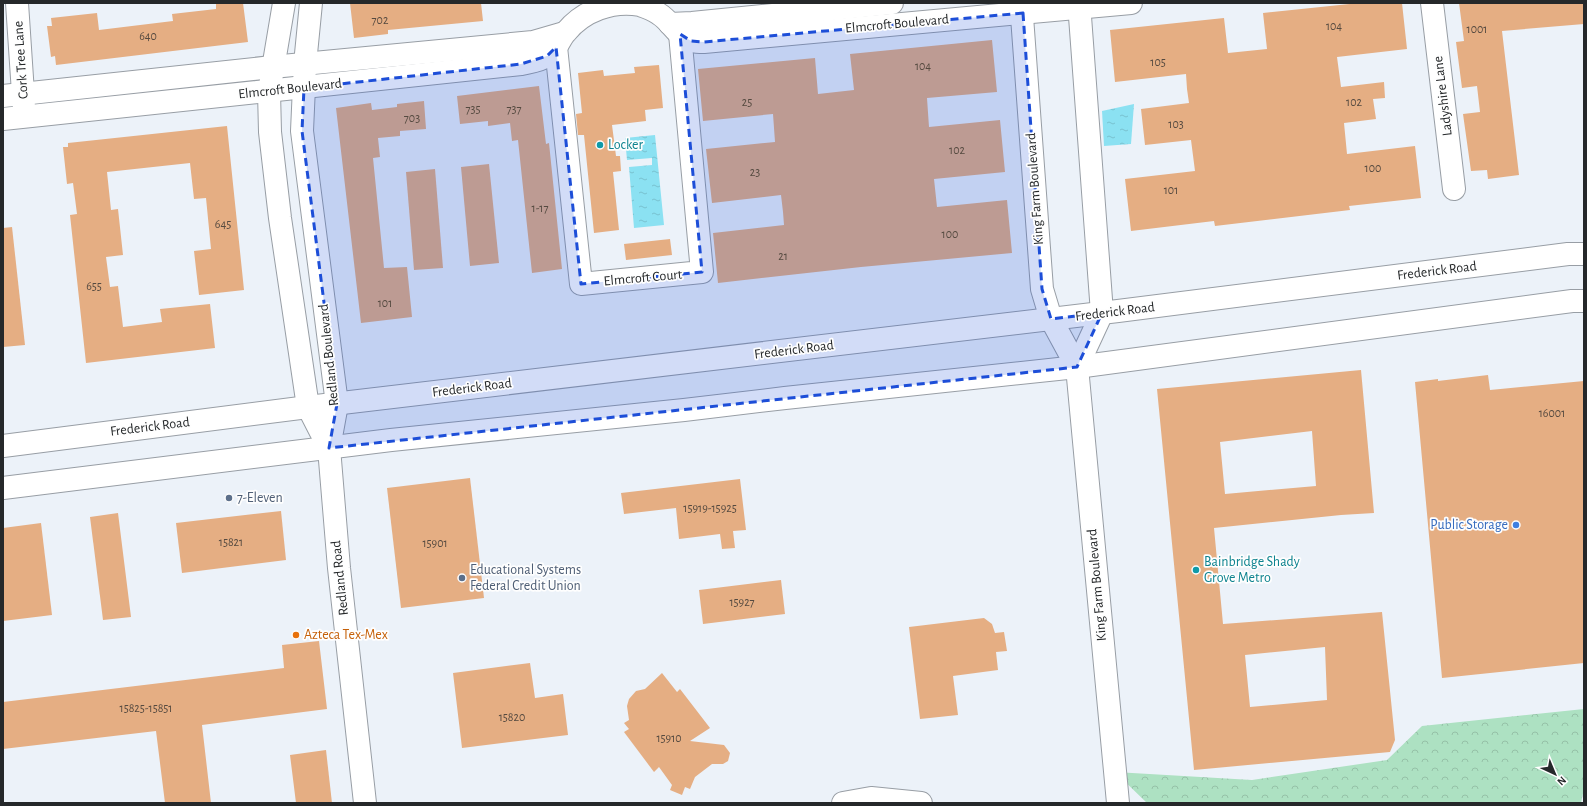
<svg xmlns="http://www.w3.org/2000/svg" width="1587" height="806" font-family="'Alegreya Sans',sans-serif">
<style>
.forest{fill:url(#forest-crowns)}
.water{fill:url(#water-ripples)}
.building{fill:#e5ae83;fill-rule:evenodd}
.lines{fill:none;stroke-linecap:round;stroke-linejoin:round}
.minor-casing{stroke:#989ea5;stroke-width:24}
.major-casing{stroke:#989ea5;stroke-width:24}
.minor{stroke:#fff;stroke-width:22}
.major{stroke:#fff;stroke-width:22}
.marked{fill:#1d4ed8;fill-opacity:0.2;stroke:#1d4ed8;stroke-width:3;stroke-dasharray:8 5;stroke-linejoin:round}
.culture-dot{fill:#0f9aa8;stroke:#fefefe;stroke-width:1.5}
.service-dot{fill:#5c6f8a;stroke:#fefefe;stroke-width:1.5}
.shop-dot{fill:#3f7fe0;stroke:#fefefe;stroke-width:1.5}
.food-dot{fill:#e8710a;stroke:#fefefe;stroke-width:1.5}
.labels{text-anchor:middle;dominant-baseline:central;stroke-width:3.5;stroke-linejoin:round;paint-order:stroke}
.number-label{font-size:12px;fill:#554a40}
.street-label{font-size:14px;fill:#25282a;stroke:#fefefe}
.culture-label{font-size:14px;fill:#0d838f;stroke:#fefefe;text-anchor:start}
.service-label{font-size:14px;fill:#4e5e75;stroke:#fefefe;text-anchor:start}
.shop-label{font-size:14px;fill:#366cbe;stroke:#fefefe;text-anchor:end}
.food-label{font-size:14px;fill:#c56008;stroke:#fefefe;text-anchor:start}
</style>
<defs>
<pattern id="forest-crowns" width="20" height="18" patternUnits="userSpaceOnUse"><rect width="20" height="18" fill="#ade1c2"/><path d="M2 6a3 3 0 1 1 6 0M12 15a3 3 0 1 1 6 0" fill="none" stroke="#95c1a7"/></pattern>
<pattern id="water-ripples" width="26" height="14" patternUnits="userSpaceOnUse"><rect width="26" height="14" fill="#8be1f2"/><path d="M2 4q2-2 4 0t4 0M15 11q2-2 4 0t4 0" fill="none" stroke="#78c1d0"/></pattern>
</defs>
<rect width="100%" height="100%" fill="#ecf2f9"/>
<path class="forest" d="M 1584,709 L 1584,789 L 1581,803 L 1147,803 L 1115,772 L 1252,780 L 1387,760 L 1422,726 Z"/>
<g class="water">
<path d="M 1134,104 L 1131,144 L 1104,146 L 1102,111 Z"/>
<path d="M 655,135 L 664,225 L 634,228 L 629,167 L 652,165 L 652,158 L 627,160 L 625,138 Z"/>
</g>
<g class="building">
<path d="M 216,3 L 243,3 L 248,42 L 56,65 L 55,56 L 51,57 L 47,26 L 52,26 L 51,18 L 97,13 L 99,30 L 173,21 L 172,14 L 216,9 Z"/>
<path d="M 350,3 L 481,3 L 483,21 L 388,30 L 388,34 L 354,38 Z"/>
<path d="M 1359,3 L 1402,3 L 1407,49 L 1337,57 L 1341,87 L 1384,82 L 1385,98 L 1373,99 L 1376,119 L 1344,123 L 1347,154 L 1415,146 L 1421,198 L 1349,206 L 1350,210 L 1215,226 L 1214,221 L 1131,231 L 1125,179 L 1195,171 L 1191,140 L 1145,145 L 1141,109 L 1189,103 L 1187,89 L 1186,74 L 1115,82 L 1110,30 L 1224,18 L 1228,53 L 1267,49 L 1263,13 Z"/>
<path d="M 1459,3 L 1584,3 L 1584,24 L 1502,31 L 1519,175 L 1488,179 L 1487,170 L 1471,171 L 1463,114 L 1480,112 L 1477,86 L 1462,88 L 1456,42 L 1464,41 Z"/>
<path d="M 992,40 L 997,92 L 927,98 L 929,127 L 1000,120 L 1005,172 L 934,179 L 937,207 L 1007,200 L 1012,253 L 861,267 L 718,283 L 713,233 L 784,225 L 783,212 L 781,195 L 712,203 L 706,149 L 775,142 L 773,114 L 703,121 L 698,69 L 815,58 L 818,94 L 854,90 L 850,54 Z"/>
<path d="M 659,65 L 663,108 L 645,110 L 646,121 L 612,125 L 616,156 L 620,156 L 621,171 L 613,172 L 619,230 L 594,233 L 584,135 L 578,135 L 576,114 L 582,113 L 578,73 L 603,70 L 604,76 L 635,73 L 634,67 Z"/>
<path d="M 539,86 L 546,144 L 549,143 L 562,269 L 532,273 L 518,140 L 512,141 L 510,123 L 488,126 L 488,121 L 460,124 L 457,96 Z"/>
<path d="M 424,101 L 426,129 L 400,131 L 400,136 L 378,138 L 380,157 L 373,158 L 384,268 L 407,267 L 412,317 L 361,323 L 336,108 L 371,103 L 372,110 L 397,107 L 397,104 Z"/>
<path d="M 227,126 L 244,290 L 199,295 L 194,251 L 211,249 L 206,198 L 194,199 L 190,163 L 107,172 L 111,210 L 118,209 L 123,255 L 106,257 L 110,287 L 118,286 L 123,327 L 162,322 L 160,309 L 210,304 L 215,348 L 86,363 L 70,215 L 77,214 L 73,183 L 67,184 L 63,147 L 68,147 L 68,143 Z"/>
<path d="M 489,164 L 499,263 L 470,266 L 461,167 Z"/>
<path d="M 435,169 L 443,268 L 414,270 L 406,172 Z"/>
<path d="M 12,227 L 25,345 L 3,347 L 3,228 Z"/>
<path d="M 670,239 L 672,255 L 626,260 L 624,244 Z"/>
<path d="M 1361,370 L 1374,513 L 1341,515 L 1214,528 L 1223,624 L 1382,612 L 1395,740 L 1390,752 L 1194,770 L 1157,389 ZM 1312,431 L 1316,486 L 1225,494 L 1220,442 ZM 1325,647 L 1327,700 L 1250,707 L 1245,655 Z"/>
<path d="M 1488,375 L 1490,390 L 1584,381 L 1584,663 L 1442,678 L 1415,382 L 1438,379 L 1438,381 Z"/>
<path d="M 470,478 L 484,598 L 401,608 L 387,488 Z"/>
<path d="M 740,479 L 746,530 L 733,531 L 735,548 L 722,549 L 720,534 L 679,539 L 676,508 L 624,514 L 621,493 Z"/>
<path d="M 281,511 L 286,560 L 182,573 L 176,523 Z"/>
<path d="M 118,513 L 131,617 L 103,620 L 90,517 Z"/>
<path d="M 41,523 L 52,615 L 3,621 L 3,528 Z"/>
<path d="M 781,580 L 785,614 L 703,624 L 699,590 Z"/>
<path d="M 984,618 L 992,624 L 995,633 L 1004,632 L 1007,651 L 996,652 L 998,670 L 953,676 L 958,715 L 920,719 L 909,627 Z"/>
<path d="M 319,641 L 327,709 L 202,725 L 211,803 L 165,803 L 156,731 L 3,749 L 3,702 L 284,668 L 282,645 Z"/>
<path d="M 530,663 L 535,698 L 563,694 L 568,735 L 462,748 L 453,673 Z"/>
<path d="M 662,673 L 677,692 L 680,689 L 710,728 L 690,741 L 724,745 L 730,753 L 728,761 L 723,764 L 712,764 L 695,777 L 690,789 L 685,787 L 682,795 L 670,790 L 672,785 L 659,767 L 654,772 L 624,732 L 629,729 L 624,723 L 629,720 L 627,706 L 629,699 L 636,691 L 645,689 Z"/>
<path d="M 326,750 L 332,803 L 296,803 L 290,755 Z"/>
</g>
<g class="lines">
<g class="minor-casing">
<g id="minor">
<path d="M 17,3 L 24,108"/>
<path d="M 1021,3 L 1042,289 L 1051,319 L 1077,367 L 1118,803"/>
<path d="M 1432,3 L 1454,189"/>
<path d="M 670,24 L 692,23 L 892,3"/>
<path d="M 556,47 L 581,284 L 702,272 L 680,34"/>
<path d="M 3,96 L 272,67 L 533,42 L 564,33"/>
<path d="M 3,119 L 521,64 C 529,62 540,61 547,56 C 557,51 559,39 566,32 C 583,11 612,0 640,5 C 646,7 654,10 659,14 C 671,21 678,38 692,41 C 696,42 700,42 704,42 L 1131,3"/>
<path d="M 1077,367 L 1102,313 L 1079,3"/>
<path d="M 843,803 L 871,798 L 921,803"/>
</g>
</g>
<g class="major-casing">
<g id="major">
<path d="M 284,3 L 269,92 L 270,132 L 280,218 L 308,407 L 329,448"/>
<path d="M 311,3 L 305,64 L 302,131 L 337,404 L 329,448 L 339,568 L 365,803"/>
<path d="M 3,446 L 308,407 L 1118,311 L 1568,254 L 1584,254"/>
<path d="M 3,488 L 391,440 L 684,410 L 785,398 L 1077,367 L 1572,301 L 1584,301"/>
</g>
</g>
<use href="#minor" class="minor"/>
<use href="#major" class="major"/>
</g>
<path class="marked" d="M 1023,13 L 1042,289 L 1051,319 L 1102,313 L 1077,367 L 329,448 L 337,404 L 302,131 L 304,88 L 521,64 L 547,56 L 556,47 L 581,284 L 702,272 L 680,34 L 691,41 L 704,42 Z"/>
<g class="culture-dot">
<circle cx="600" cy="145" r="4"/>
<circle cx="1196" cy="570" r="4"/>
</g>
<g class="service-dot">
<circle cx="229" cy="498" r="4"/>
<circle cx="462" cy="578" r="4"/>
</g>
<circle class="shop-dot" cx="1516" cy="525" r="4"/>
<circle class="food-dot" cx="296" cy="635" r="4"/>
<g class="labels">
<g class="number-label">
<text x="380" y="20">702</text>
<text x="1334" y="26">104</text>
<text x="1477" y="29">1001</text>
<text x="148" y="36">640</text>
<text x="1158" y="62">105</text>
<text x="923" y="66">104</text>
<text x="747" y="102">25</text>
<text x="1354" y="102">102</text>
<text x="473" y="109">735</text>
<text x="514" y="109">737</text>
<text x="412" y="118">703</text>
<text x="1176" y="124">103</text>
<text x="957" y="150">102</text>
<text x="1373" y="168">100</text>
<text x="755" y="172">23</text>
<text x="1171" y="190">101</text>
<text x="540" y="208">1-17</text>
<text x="223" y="224">645</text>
<text x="950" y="234">100</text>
<text x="783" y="256">21</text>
<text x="94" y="286">655</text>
<text x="385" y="303">101</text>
<text x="1552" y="413">16001</text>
<text x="710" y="508">15919-15925</text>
<text x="231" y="542">15821</text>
<text x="435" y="543">15901</text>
<text x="742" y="602">15927</text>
<text x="146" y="708">15825-15851</text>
<text x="512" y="717">15820</text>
<text x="669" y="738">15910</text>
</g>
<g class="street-label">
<text transform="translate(897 24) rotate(-5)">Elmcroft Boulevard</text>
<text transform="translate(21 60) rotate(-94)">Cork Tree Lane</text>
<text transform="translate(290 89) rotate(-6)">Elmcroft Boulevard</text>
<text transform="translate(1443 96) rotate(-97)">Ladyshire Lane</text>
<text transform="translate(1035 189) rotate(-94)">King Farm Boulevard</text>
<text transform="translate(1437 271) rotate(-7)">Frederick Road</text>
<text transform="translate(643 278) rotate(-5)">Elmcroft Court</text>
<text transform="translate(1115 312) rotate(-7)">Frederick Road</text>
<text transform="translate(794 350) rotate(-7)">Frederick Road</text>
<text transform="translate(329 355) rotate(-96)">Redland Boulevard</text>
<text transform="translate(472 388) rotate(-7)">Frederick Road</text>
<text transform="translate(150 427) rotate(-7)">Frederick Road</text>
<text transform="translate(340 578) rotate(-96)">Redland Road</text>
<text transform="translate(1097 585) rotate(-95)">King Farm Boulevard</text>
</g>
<g class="culture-label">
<text x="608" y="145">Locker</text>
<text x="1204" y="562">Bainbridge Shady<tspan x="1204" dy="16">Grove Metro</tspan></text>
</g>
<g class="service-label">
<text x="237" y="498">7-Eleven</text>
<text x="470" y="570">Educational Systems<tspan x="470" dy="16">Federal Credit Union</tspan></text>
</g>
<g class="shop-label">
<text x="1508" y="525">Public Storage</text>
</g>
<g class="food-label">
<text x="304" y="635">Azteca Tex-Mex</text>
</g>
</g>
<rect width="1587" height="806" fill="none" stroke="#25282a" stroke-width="8"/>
<g transform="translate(1555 774) rotate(136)" stroke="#fefefe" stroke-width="3" paint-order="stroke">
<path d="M0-3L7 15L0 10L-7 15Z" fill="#25282a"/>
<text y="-6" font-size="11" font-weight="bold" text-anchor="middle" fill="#25282a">N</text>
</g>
</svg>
